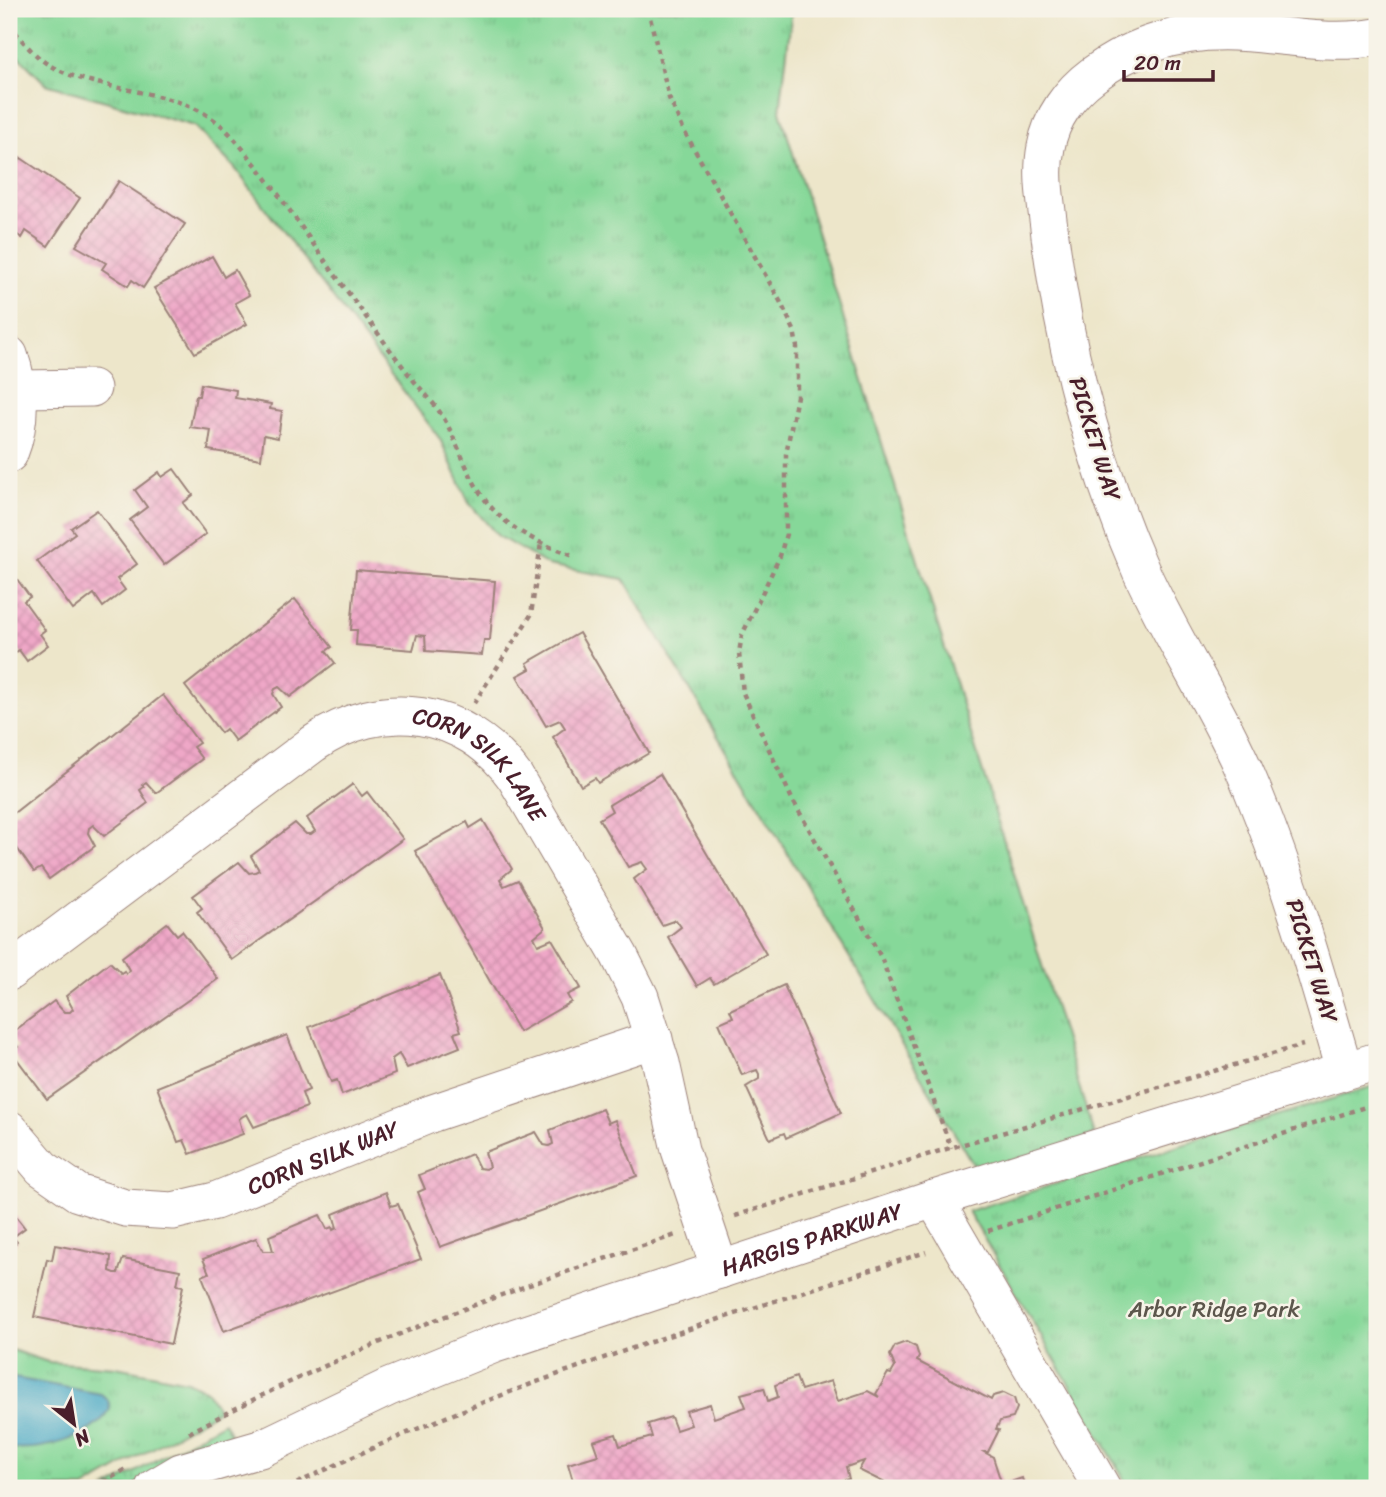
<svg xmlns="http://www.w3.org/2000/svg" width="1386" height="1497" font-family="Sriracha,sans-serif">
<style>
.grass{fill:url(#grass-tufts);stroke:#687c62;stroke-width:2}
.water{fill:#46a8c5;stroke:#486478;stroke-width:2}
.building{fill:url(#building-cross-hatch)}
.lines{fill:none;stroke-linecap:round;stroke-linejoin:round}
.minor-casing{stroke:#9c827a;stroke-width:39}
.path{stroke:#9c827a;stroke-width:4.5;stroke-dasharray:5 5;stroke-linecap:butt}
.minor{stroke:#fff;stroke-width:37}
.labels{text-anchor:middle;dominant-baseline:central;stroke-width:5;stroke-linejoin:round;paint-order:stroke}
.street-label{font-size:23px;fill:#4a1f2b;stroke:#f7f3e8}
.park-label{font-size:23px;fill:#5c564c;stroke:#f7f3e8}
</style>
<defs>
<pattern id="grass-tufts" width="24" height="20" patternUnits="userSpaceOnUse" patternTransform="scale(1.75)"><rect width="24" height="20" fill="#86d899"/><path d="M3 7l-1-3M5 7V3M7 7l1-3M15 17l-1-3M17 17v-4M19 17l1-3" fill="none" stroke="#75b984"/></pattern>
<pattern id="building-cross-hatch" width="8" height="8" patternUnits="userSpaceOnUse" patternTransform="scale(1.75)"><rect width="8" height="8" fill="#efa7c7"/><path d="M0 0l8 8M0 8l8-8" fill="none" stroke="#ce8fab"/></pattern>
</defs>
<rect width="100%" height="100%" fill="#f7f3e8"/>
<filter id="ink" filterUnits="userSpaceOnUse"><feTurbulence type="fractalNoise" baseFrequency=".0143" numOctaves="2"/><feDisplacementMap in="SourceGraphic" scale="14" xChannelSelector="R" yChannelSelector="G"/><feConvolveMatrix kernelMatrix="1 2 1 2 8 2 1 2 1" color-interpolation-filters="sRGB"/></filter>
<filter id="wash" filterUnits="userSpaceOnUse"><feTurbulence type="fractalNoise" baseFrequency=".00686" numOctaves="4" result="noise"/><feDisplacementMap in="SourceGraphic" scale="28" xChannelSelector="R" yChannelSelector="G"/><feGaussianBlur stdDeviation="1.57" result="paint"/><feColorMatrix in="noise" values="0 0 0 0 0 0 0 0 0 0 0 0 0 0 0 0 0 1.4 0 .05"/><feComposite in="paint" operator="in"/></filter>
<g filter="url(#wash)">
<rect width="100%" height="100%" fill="#ede6ca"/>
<g class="grass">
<path d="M 9,9 L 792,9 L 780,111 L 1094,1135 L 977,1171 L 624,579 L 548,565 L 498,536 L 469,503 L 440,439 L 234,167 L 194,126 L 46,84 L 9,47 Z"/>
<path d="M 1377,1085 L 1377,1488 L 1127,1488 L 1121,1473 L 968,1211 Z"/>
<path d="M 9,1349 L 48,1362 L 116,1367 L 187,1381 L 207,1391 L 219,1410 L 84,1488 L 9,1488 Z"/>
<path d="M 224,1422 L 231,1435 L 131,1488 L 107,1488 Z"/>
</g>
<path class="water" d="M 9,1377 L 101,1394 L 108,1400 L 110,1409 C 93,1439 41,1451 9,1448 Z"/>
<g id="blocks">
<g class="building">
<path d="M 21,158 L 80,198 L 48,246 L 26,231 L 22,238 L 9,229 L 9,177 Z"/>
<path d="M 119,181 L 185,224 L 143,288 L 132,280 L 128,286 L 102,269 L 106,263 L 76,246 Z"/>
<path d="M 212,256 L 224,277 L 235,270 L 249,295 L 235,303 L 247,324 L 195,353 L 154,288 Z"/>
<path d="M 201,384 L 236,390 L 235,398 L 271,404 L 270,409 L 282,411 L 278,438 L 264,435 L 261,459 L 208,450 L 211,430 L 190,427 L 196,396 L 199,396 Z"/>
<path d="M 174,469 L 193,495 L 183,503 L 206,534 L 164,565 L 130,520 L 147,507 L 135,490 L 159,472 L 162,477 Z"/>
<path d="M 97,510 L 137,564 L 117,579 L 125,590 L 103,607 L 94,594 L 73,610 L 37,561 L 75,533 L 71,528 Z"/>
<path d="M 356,570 L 495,581 L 490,640 L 484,640 L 482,655 L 426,651 L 425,636 L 417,635 L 413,650 L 356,645 L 357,630 L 351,630 Z"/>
<path d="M 11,571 L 30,597 L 24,601 L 45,630 L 40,634 L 48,645 L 27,661 L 19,650 L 9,658 Z"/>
<path d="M 295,599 L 332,647 L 326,651 L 335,663 L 290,697 L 279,687 L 275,689 L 273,694 L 281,707 L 235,741 L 226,729 L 221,733 L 185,686 Z"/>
<path d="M 579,633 L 649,753 L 598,783 L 595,778 L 581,786 L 553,737 L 565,728 L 560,720 L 546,726 L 517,676 L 530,669 L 527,663 Z"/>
<path d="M 163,695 L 199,743 L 193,747 L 202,759 L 156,793 L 146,782 L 142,785 L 144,787 L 140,790 L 148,803 L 104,836 L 93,825 L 89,828 L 88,833 L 95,846 L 49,879 L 41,868 L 34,872 L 9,837 L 9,817 Z"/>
<path d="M 660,774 L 766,954 L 714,984 L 710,978 L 697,986 L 668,937 L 681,927 L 679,924 L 676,920 L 662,925 L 634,879 L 647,869 L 644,865 L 642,862 L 628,867 L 599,819 L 612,811 L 609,805 Z"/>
<path d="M 353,784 L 362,796 L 367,792 L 403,839 L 232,960 L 197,912 L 202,908 L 193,896 L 239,862 L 249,873 L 255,872 L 259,870 L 251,856 L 295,823 L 306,834 L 311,834 L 315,831 L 307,818 Z"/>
<path d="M 483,820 L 512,869 L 500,879 L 504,886 L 518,880 L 545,928 L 534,937 L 538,945 L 552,939 L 581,988 L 567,995 L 571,1002 L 519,1032 L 415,851 L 467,822 L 470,828 Z"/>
<path d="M 167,923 L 177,935 L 182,931 L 218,979 L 47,1099 L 11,1051 L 18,1047 L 9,1035 L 54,1001 L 64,1012 L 70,1012 L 73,1009 L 66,996 L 110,962 L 121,973 L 124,971 L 126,974 L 129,970 L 122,957 Z"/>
<path d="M 440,975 L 461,1031 L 454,1033 L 460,1047 L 407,1068 L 399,1054 L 392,1059 L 395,1074 L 342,1095 L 337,1080 L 331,1082 L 309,1027 Z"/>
<path d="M 784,985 L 841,1113 L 786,1138 L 784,1133 L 770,1139 L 746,1087 L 759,1079 L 759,1074 L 757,1070 L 742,1075 L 719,1023 L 733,1017 L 730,1010 Z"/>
<path d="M 287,1035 L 309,1090 L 302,1093 L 307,1107 L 254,1127 L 247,1114 L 243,1116 L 239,1119 L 243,1134 L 190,1154 L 184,1140 L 178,1142 L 157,1087 Z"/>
<path d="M 602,1109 L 608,1123 L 615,1120 L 637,1176 L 440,1247 L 418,1192 L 425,1189 L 419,1175 L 472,1154 L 479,1168 L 485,1169 L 489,1167 L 485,1152 L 536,1132 L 544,1145 L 549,1146 L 553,1144 L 550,1130 Z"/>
<path d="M 386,1192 L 391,1206 L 398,1204 L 421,1259 L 224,1331 L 202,1276 L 209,1273 L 203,1259 L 256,1238 L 263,1251 L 273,1251 L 269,1236 L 320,1215 L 327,1229 L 332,1227 L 333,1230 L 337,1228 L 333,1214 Z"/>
<path d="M 9,1208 L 25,1228 L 13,1237 L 17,1242 L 9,1249 Z"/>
<path d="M 55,1245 L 111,1256 L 110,1271 L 115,1273 L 118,1273 L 123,1259 L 180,1270 L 177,1285 L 183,1286 L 171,1344 L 34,1317 L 47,1259 L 52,1260 Z"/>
<path d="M 906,1342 L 916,1347 L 919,1357 L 917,1361 L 991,1400 L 993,1396 L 1004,1393 L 1014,1398 L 1017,1408 L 1013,1418 L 1000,1421 L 996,1429 L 999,1430 L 988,1452 L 984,1452 L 993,1457 L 1002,1485 L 1022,1478 L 1025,1488 L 895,1488 L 859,1470 L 864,1461 L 846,1467 L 849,1479 L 840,1481 L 842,1488 L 559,1488 L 573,1481 L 568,1464 L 598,1455 L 593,1441 L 616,1434 L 620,1446 L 652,1437 L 648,1424 L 671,1417 L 676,1430 L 691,1425 L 686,1411 L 710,1404 L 714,1418 L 746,1407 L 741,1394 L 764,1388 L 768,1401 L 778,1397 L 775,1385 L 796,1377 L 801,1390 L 831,1381 L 838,1401 L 868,1391 L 879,1397 L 876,1394 L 888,1373 L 891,1374 L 895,1367 L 890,1355 L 895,1346 Z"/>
</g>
</g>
</g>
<g filter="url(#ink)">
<use href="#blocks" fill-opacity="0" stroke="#9c827a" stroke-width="2"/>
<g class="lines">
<g class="minor-casing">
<g id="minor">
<path d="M 9,355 C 21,389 22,421 9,454"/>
<path d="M 19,389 L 92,388"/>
<path id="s1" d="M 9,972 L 313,744 C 381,696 466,708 515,777 L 619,955 L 640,997 L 661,1063 L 680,1150 L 720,1270"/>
<path d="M 1344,1070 C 1317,976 1290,882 1253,791 C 1222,714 1175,646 1141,571 C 1094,464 1065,351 1050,236 C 1047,207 1040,176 1046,147 C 1051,118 1070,92 1093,75 C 1134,44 1183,30 1234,32 C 1283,34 1328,46 1377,37"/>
<path id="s2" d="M 9,1129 L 42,1168 L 78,1193 L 125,1208 L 173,1211 L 215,1201 L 433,1113 L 654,1039"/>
<path d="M 934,1199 L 1102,1488"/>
<path id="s3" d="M 154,1488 L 181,1472 L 260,1449 L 389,1387 L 492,1345 L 934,1199 L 1377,1061"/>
</g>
</g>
<g class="path">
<path d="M 648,9 L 669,98 L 684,131 L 780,301 L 794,330 L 797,347 L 797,396 L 786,454 L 786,534 L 780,556 L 742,635 L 739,653 L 743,693 L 792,799 L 881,957 L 951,1148"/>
<path d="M 9,24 C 20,38 33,55 49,65 C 104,97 185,84 230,134 C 274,183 308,239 347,291 C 367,318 386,345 407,372 C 418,387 433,401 443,417 C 460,446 468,480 490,506 C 512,532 544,545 575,557"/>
<path d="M 474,703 L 531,615 L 541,543"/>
<path d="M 735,1216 L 933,1153 L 1303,1045"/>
<path d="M 988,1231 L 1377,1103"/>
<path d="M 189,1433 C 345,1348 509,1290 676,1235"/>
<path d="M 95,1488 L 127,1468"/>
<path d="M 288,1488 C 492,1386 711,1323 926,1252"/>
</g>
<use href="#minor" class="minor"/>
</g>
</g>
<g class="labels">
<g class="street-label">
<text transform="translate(1095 439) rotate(73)">PICKET WAY</text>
<text stroke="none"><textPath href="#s1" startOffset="572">CORN SILK LANE</textPath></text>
<text transform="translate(1312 961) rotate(73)">PICKET WAY</text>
<text stroke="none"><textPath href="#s2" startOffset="352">CORN SILK WAY</textPath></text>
<text stroke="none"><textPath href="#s3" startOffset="705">HARGIS PARKWAY</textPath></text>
</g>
<g class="park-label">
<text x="1214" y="1309">Arbor Ridge Park</text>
</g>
</g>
<rect width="1386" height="1497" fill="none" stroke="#f7f3e8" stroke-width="35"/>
<g transform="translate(74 1424) rotate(150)" stroke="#f7f3e8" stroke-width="5" paint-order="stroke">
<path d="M0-5L12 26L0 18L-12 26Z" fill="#4a1f2b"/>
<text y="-10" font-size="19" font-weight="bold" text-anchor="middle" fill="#4a1f2b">N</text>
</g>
<path d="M1124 70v10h89v-10" fill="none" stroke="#4a1f2b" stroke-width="3.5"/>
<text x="1134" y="70" font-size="21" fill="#4a1f2b" stroke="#f7f3e8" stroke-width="5" paint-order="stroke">20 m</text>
</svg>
